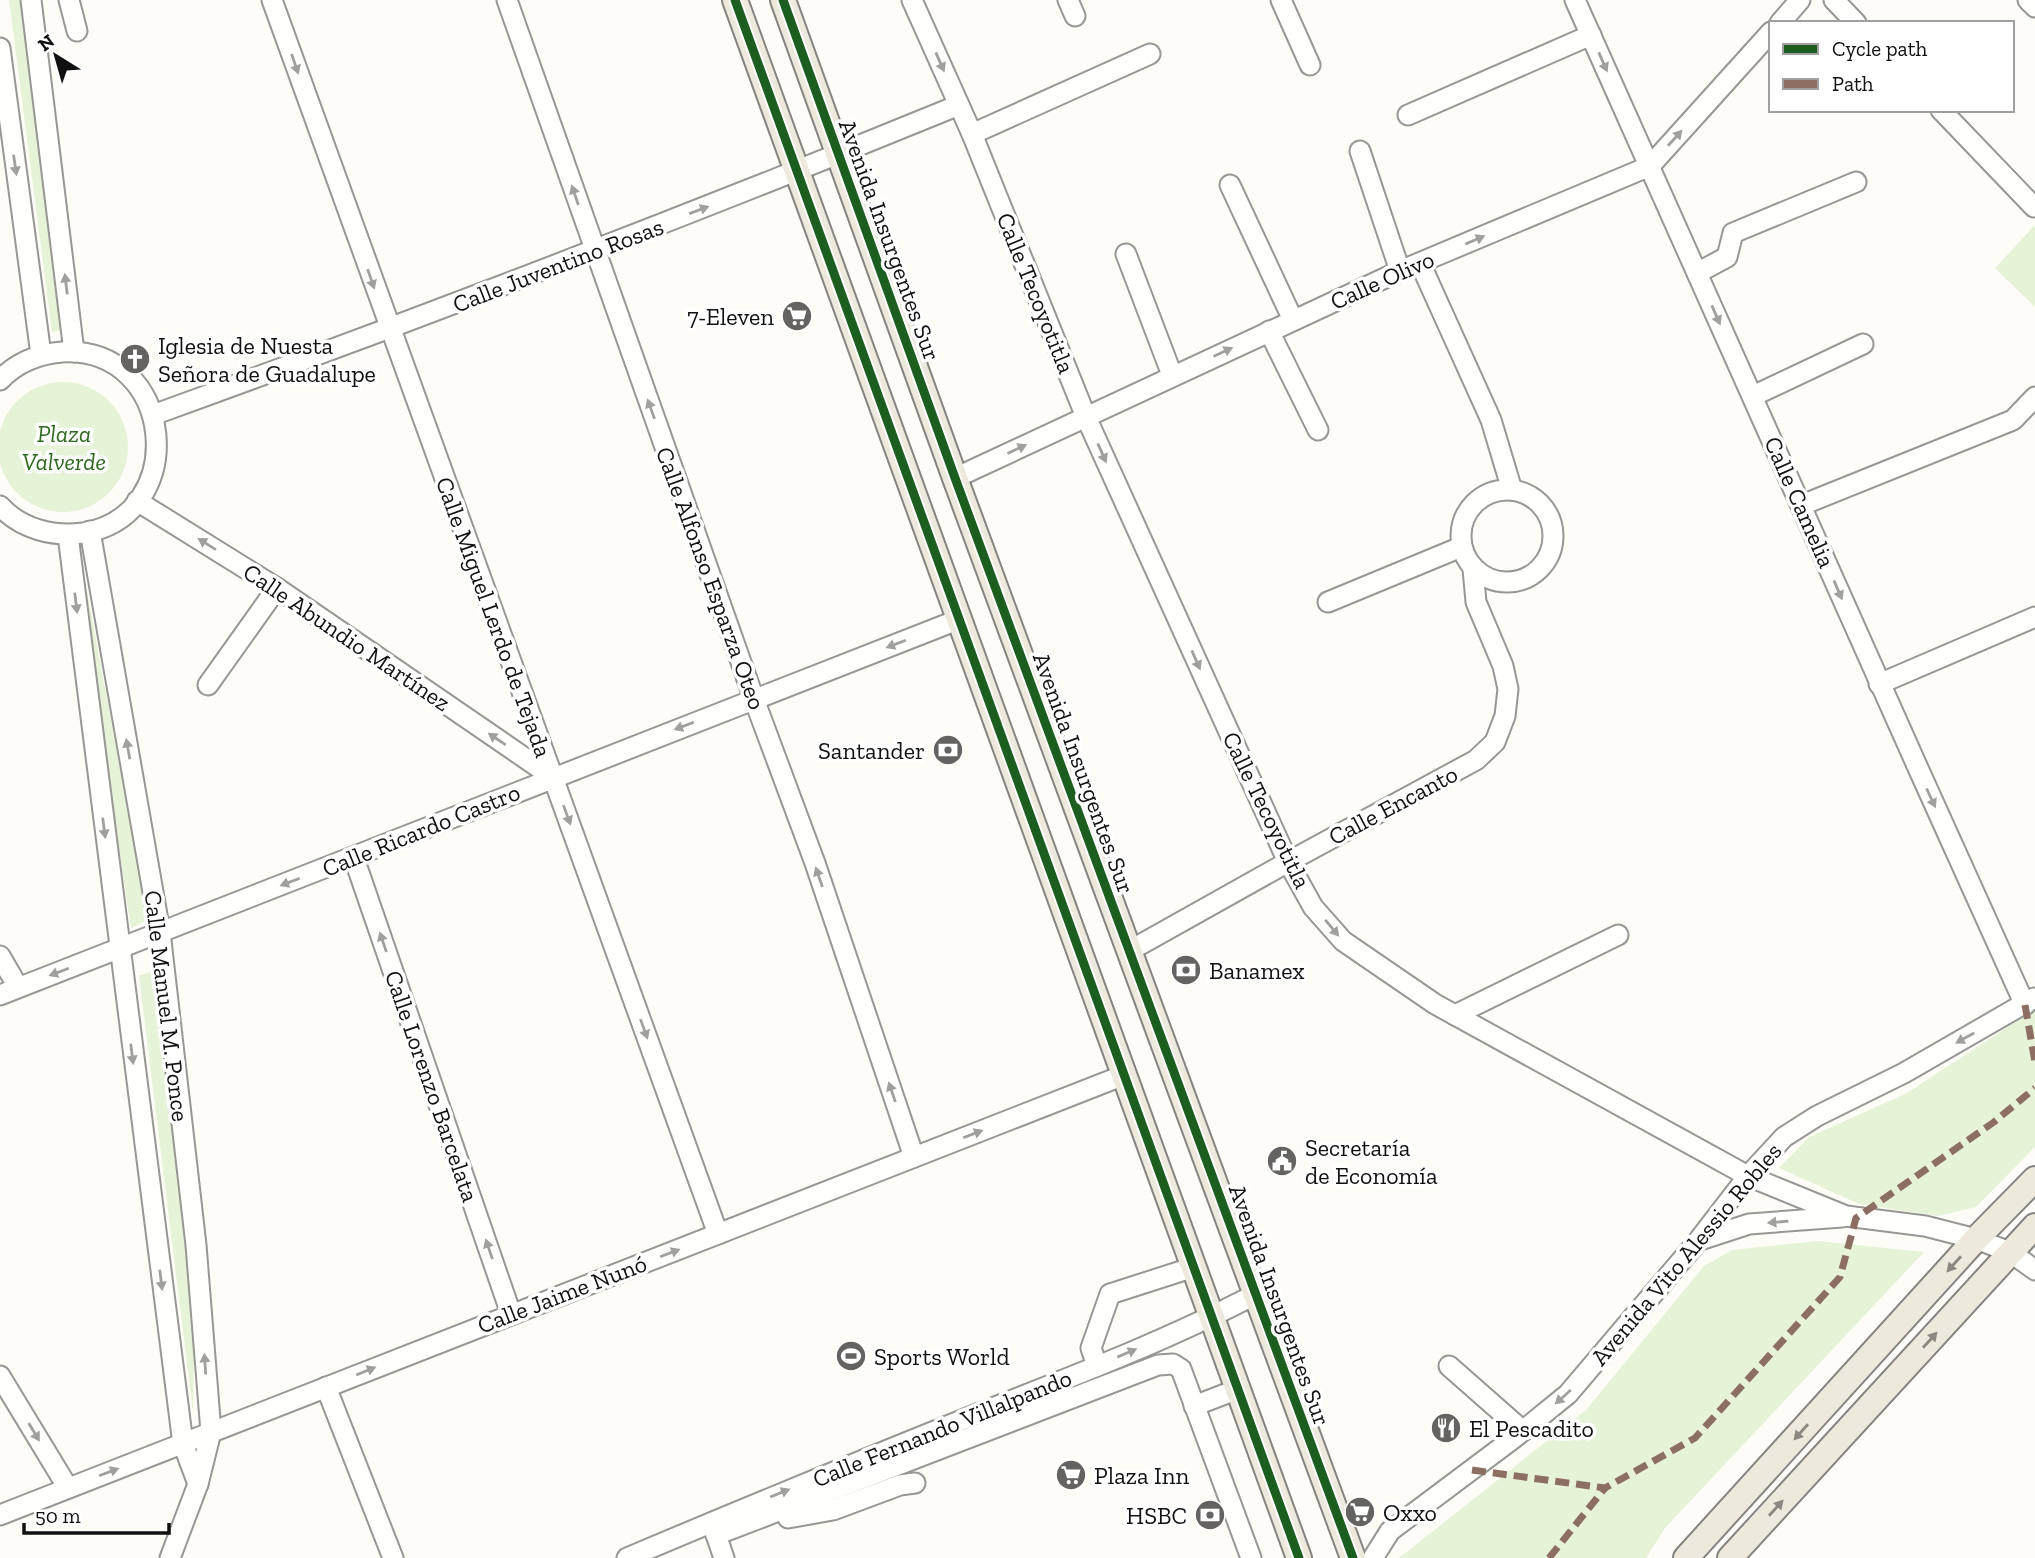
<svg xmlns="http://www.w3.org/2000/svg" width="2035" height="1558" font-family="'Zilla Slab',serif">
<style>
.green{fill:#e7f3d7}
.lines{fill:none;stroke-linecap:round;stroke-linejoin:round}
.minor-casing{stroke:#979795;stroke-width:23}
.major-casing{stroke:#858482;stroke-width:28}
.minor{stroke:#fffffe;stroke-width:19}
.major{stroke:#ede9dc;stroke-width:24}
.quiet{stroke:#8d6e63;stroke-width:7;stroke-dasharray:14 7;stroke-linecap:butt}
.cycleway-casing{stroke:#fff;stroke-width:13}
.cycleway{stroke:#1b5e20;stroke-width:9}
.oneway{fill:#a0a09f}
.oneway2{fill:#8a8881}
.labels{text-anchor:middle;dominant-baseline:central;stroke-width:7;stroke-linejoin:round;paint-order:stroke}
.street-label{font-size:24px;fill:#111;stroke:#fff}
.poi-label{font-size:24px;fill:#111;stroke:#fff;text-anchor:start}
.park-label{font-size:24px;font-style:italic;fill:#2f6b1f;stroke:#fff}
</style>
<rect width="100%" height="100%" fill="#fdfcf7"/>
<g class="green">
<path d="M 9,0 L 23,0 L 61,330 L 52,332 Z"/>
<path d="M 2035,225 L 2035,307 L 1995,268 Z"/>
<circle cx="63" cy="447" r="65"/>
<path d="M 76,564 L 82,564 L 148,920 L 131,928 Z"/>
<path d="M 158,969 L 194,1343 L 193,1412 L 139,976 Z"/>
<path d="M 2035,1009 L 2035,1147 L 1976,1207 L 1938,1216 L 1859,1204 L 1779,1168 L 1809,1137 L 1907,1093 Z"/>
<path d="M 1818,1241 L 1924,1252 L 1665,1528 L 1646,1558 L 1399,1558 L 1586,1410 L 1704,1266 L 1732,1250 Z"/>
</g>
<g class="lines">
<g class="minor-casing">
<g id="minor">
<path d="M 31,0 L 74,352"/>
<path d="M 69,0 L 77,31"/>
<path d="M 272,0 C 418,412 570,822 718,1234"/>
<path d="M 507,0 L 754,699 L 815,863 L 914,1157"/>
<path d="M 912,0 L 972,134 L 1086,417 L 1288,862 L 1313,907 L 1343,941 L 1435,1004 L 1748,1176 L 1846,1216 L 1925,1226 L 1976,1239 L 2010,1252 L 2035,1270"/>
<path d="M 1068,0 L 1075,16"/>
<path d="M 1281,0 L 1310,65"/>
<path d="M 1575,0 C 1726,335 1873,671 2025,1005"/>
<path d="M 1834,0 L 1856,23"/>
<path d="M 2028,0 L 2035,7"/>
<path d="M 1780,23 L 1800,0"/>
<path d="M 0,48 L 41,355"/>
<path d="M 1941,110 L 2034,207"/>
<path d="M 1408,115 L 1591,35"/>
<path d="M 972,134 L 1150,54"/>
<path d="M 1360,151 L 1400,271"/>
<path d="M 1230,185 L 1293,320"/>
<path d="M 1126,254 L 1172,375"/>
<path d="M 1420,263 L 1491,420 L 1512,490"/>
<path d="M 1697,273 L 1727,257 L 1733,233 L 1856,182"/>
<path d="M 1269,331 L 1318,430"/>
<path d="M 0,380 C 17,362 38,354 62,352 C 176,346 191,516 83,533 C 53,537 21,529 0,506"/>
<path d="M 1753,396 L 1863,344"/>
<path d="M 153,415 C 424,317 692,214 959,105"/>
<path d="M 955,478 L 1400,271 L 1650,166 L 1771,32"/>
<circle cx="1507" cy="536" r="46"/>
<path d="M 137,501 L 277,588 L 554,778"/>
<path d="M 1802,505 L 2013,420 L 2035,397"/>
<path d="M 90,531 L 160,932 L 196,1245 L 211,1432 L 198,1484 L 170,1558"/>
<path d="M 68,535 L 183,1444 L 198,1484"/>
<path d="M 1328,602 L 1461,547"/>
<path d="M 1879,684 L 2035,617"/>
<path d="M 208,685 L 277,588"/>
<path d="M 354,858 L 511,1314"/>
<path d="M 1129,951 L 1288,862 L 1476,760 L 1495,742 L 1505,716 L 1508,689 L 1503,666 L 1476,602 L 1473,569"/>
<path d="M 0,956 L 18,987"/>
<path d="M 0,995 L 960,619"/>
<path d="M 1455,1015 L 1618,935"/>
<path d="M 1700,1240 L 1749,1224 L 1842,1217"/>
<path d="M 1097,1366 L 1091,1348 L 1110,1294 L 1194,1267"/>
<path d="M 1449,1366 L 1523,1431"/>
<path d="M 0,1376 L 68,1488"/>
<path d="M 326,1387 L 393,1558"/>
<path d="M 1194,1406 L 1238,1389"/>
<path d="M 0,1515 L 1124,1075"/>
<path d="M 788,1518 L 833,1510 L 900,1485 L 915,1483"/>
<path d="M 712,1523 L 724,1558"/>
<path d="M 716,1535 L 1158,1365 L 1173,1364 L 1181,1369 L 1251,1558"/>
<path d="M 627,1558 C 743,1509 860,1461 977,1414 C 1071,1377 1166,1341 1256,1294"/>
<path d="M 1373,1558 L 1390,1531 L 1514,1438 L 1568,1394 L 1698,1241 L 1748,1176 L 1784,1137 L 1817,1116 L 1904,1073 L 2034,998"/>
</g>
</g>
<g class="major-casing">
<g id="major">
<path d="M 735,0 L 1299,1558"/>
<path d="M 783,0 L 955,478 L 1353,1558"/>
<path d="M 1686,1558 L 1976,1239 L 2035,1179"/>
<path d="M 1730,1558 L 2035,1226"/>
</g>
</g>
<use href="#minor" class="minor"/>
<use href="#major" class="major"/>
<g class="quiet">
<path d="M 2025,1005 L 2035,1062"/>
<path d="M 1472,1470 L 1605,1488 L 1695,1438 L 1840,1277 L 1856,1218 L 1994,1122 L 2035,1088"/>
<path d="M 1549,1558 L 1605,1488"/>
</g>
<g class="cycleway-casing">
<g id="cycleway">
<path d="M 735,0 L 1299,1558"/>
<path d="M 783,0 L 955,478 L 1353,1558"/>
</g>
</g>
<use href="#cycleway" class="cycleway"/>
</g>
<defs><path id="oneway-solid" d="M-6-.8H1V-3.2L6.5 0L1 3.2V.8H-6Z" transform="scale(1.75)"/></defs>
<g class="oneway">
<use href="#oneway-solid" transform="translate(940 62) rotate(66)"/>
<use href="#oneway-solid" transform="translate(1603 62) rotate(66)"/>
<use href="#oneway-solid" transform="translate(295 64) rotate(71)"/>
<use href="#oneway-solid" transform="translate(1675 138) rotate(-48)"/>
<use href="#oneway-solid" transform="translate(15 165) rotate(82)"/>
<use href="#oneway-solid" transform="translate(575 195) rotate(-109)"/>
<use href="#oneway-solid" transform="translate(699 210) rotate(-21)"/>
<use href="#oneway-solid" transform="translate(1475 240) rotate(-23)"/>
<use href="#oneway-solid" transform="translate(371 279) rotate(71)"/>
<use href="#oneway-solid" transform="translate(66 284) rotate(-97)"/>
<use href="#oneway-solid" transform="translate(1716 315) rotate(66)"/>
<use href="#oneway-solid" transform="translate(1223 352) rotate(-25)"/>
<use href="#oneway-solid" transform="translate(651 409) rotate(-110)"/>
<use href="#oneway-solid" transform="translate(1017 449) rotate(-25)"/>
<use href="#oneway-solid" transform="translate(1102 453) rotate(66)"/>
<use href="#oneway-solid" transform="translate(207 544) rotate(-148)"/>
<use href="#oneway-solid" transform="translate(1838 590) rotate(67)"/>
<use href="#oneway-solid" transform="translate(76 603) rotate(83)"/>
<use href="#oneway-solid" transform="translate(896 644) rotate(159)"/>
<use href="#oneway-solid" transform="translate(1196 660) rotate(66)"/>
<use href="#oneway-solid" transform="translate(684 726) rotate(159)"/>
<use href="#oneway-solid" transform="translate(497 739) rotate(-146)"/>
<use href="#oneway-solid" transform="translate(128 749) rotate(-100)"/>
<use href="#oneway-solid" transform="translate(1931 798) rotate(65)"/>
<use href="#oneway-solid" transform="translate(567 815) rotate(70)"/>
<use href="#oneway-solid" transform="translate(104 828) rotate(83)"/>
<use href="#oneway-solid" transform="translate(819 877) rotate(-109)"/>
<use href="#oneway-solid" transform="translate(290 882) rotate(159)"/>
<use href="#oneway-solid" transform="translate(1332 928) rotate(50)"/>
<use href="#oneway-solid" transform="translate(383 942) rotate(-109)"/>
<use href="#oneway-solid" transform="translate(59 972) rotate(159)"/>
<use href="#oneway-solid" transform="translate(644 1029) rotate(70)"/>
<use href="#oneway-solid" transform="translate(1965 1038) rotate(151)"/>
<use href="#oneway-solid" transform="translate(132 1054) rotate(83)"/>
<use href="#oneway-solid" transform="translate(892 1092) rotate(-109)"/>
<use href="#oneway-solid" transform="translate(973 1134) rotate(-21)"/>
<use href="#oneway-solid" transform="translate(1778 1222) rotate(175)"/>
<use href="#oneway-solid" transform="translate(489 1249) rotate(-109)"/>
<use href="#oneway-solid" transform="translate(670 1253) rotate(-21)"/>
<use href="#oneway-solid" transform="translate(161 1280) rotate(83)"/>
<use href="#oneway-solid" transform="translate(1127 1353) rotate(-23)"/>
<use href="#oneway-solid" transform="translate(205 1364) rotate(-94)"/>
<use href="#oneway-solid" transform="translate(366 1371) rotate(-22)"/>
<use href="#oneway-solid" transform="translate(1563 1397) rotate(138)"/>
<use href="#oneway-solid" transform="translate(34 1432) rotate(59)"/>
<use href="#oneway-solid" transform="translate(109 1472) rotate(-21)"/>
<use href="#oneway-solid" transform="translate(780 1493) rotate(-22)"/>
</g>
<g class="oneway2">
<use href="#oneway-solid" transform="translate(1954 1264) rotate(132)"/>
<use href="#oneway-solid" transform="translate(1930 1340) rotate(-48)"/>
<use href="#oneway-solid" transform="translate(1801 1432) rotate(132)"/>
<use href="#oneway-solid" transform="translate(1776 1508) rotate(-48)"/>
</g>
<defs>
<g id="supermarket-disc" transform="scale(1.575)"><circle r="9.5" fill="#646362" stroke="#fff"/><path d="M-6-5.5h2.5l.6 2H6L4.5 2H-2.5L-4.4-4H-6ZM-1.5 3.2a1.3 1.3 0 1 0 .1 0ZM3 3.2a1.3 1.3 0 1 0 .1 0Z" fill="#fff"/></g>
<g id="church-disc" transform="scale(1.575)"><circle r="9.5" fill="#646362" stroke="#fff"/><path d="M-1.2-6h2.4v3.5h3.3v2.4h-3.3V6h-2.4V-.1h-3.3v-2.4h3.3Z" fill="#fff"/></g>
<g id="bank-disc" transform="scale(1.575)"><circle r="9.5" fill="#646362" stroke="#fff"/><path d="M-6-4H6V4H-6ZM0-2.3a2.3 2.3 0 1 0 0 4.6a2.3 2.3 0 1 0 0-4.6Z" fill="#fff"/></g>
<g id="civic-disc" transform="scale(1.575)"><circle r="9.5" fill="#646362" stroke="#fff"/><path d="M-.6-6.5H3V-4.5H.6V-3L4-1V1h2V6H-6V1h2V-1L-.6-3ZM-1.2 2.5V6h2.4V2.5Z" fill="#fff"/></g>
<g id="stadium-disc" transform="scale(1.575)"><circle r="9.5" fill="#646362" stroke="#fff"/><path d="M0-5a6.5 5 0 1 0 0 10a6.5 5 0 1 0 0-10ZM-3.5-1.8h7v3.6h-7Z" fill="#fff"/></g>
<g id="restaurant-disc" transform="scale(1.575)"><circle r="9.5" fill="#646362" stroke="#fff"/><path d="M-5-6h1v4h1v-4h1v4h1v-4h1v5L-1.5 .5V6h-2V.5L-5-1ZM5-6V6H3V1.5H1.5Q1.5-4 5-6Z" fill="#fff"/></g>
</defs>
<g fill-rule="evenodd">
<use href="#supermarket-disc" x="797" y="316"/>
<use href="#church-disc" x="135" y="359"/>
<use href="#bank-disc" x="948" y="750"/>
<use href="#bank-disc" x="1186" y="970"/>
<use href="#civic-disc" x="1282" y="1161"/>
<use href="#stadium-disc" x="851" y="1356"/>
<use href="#restaurant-disc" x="1446" y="1428"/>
<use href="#supermarket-disc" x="1071" y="1475"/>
<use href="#supermarket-disc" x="1360" y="1512"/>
<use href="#bank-disc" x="1210" y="1515"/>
</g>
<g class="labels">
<g class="street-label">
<text transform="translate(890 240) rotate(70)">Avenida Insurgentes Sur</text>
<text transform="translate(558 265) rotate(-21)">Calle Juventino Rosas</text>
<text transform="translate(1382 280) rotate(-24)">Calle Olivo</text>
<text transform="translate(1036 293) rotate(68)">Calle Tecoyotitla</text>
<text transform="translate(1800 502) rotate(66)">Calle Camelia</text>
<text transform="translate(711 578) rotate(70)">Calle Alfonso Esparza Oteo</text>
<text transform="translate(494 617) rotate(70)">Calle Miguel Lerdo de Tejada</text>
<text transform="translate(347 637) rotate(34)">Calle Abundio Martínez</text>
<text transform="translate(1084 773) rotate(70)">Avenida Insurgentes Sur</text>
<text transform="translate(1393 805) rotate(-28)">Calle Encanto</text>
<text transform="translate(1267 810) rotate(64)">Calle Tecoyotitla</text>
<text transform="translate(421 830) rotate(-22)">Calle Ricardo Castro</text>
<text transform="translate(167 1006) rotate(83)">Calle Manuel M. Ponce</text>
<text transform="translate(432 1086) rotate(71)">Calle Lorenzo Barcelata</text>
<text transform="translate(1686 1254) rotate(-50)">Avenida Vito Alessio Robles</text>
<text transform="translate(562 1294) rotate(-21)">Calle Jaime Nunó</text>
<text transform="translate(1280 1305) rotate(70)">Avenida Insurgentes Sur</text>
<text transform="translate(942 1428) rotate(-22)">Calle Fernando Villalpando</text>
</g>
<g class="poi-label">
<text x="774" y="316" text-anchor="end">7-Eleven</text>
<text x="158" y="345">Iglesia de Nuesta<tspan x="158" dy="28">Señora de Guadalupe</tspan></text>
<text x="925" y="750" text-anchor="end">Santander</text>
<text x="1209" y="970">Banamex</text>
<text x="1305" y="1147">Secretaría<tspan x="1305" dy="28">de Economía</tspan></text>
<text x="874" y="1356">Sports World</text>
<text x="1469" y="1428">El Pescadito</text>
<text x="1094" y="1475">Plaza Inn</text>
<text x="1383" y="1512">Oxxo</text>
<text x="1187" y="1515" text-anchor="end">HSBC</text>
</g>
<g class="park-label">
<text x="64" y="433">Plaza<tspan x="64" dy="28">Valverde</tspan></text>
</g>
</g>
<rect x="1769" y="21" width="245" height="91" fill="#ffffff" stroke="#a0a0a0" stroke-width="2"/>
<rect x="1783" y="44" width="35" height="10" fill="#1b5e20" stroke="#a0a0a0" stroke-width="2"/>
<text x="1832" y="56" font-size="21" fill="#111111">Cycle path</text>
<rect x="1783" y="79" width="35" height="10" fill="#8d6e63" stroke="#a0a0a0" stroke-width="2"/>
<text x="1832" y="91" font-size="21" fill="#111111">Path</text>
<g transform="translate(56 56) rotate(323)" stroke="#ffffff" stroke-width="5" paint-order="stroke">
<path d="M0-5L12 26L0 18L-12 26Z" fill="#111111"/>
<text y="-10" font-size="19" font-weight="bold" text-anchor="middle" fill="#111111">N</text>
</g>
<path d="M24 1523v10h145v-10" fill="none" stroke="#111111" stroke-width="3.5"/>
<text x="35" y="1523" font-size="21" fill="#111111" stroke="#ffffff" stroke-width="5" paint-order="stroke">50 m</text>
</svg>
